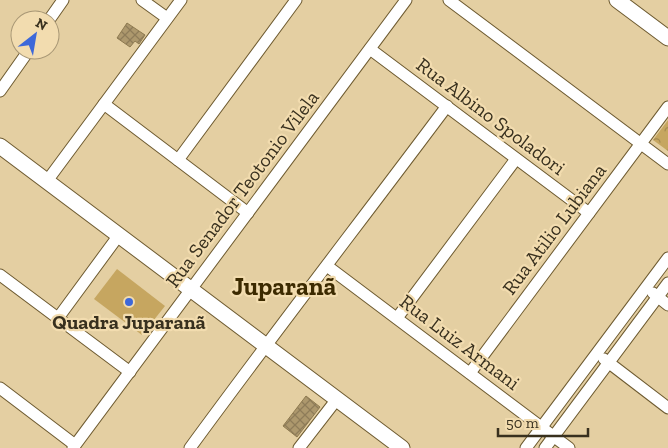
<svg xmlns="http://www.w3.org/2000/svg" width="668" height="448" font-family="'Zilla Slab',serif">
<style>
.grass{fill:#c6a660}
.park{fill:url(#park-crowns)}
.building{fill:url(#building-cross-hatch);stroke:#8e7a50}
.lines{fill:none;stroke-linecap:round;stroke-linejoin:round}
.minor-casing{stroke:#6e5b31;stroke-width:13}
.tertiary-casing{stroke:#6e5b31;stroke-width:17}
.minor{stroke:#fff;stroke-width:11}
.tertiary{stroke:#fff;stroke-width:15}
.poi-dot{fill:#3d68d9;stroke:#f2dcaf;stroke-width:2}
.labels{text-anchor:middle;dominant-baseline:central;stroke-width:4.5;stroke-linejoin:round;paint-order:stroke}
.street-label{font-size:20px;fill:#38301e;stroke:#f2dcaf}
.poi-label{font-size:20px;font-weight:bold;fill:#38301e;stroke:#f2dcaf}
.district-label{font-size:25px;font-weight:bold;fill:#3c2a00;stroke:#f2dcaf}
</style>
<defs>
<pattern id="park-crowns" width="20" height="18" patternUnits="userSpaceOnUse" patternTransform="scale(1.25)"><rect width="20" height="18" fill="#c6a660"/><path d="M2 6a3 3 0 1 1 6 0M12 15a3 3 0 1 1 6 0" fill="none" stroke="#a2884f"/></pattern>
<pattern id="building-cross-hatch" width="8" height="8" patternUnits="userSpaceOnUse" patternTransform="scale(1.25)"><rect width="8" height="8" fill="#ad986d"/><path d="M0 0l8 8M0 8l8-8" fill="none" stroke="#8e7c59"/></pattern>
</defs>
<rect width="100%" height="100%" fill="#e4cfa2"/>
<path class="grass" d="M 117,269 L 165,306 L 142,335 L 94,299 Z"/>
<path class="park" d="M 668,120 L 668,151 L 653,140 Z"/>
<g class="building">
<path d="M 127,23 L 145,35 L 139,44 L 135,41 L 130,47 L 117,38 Z"/>
<path d="M 306,396 L 320,407 L 297,437 L 283,426 Z"/>
</g>
<g class="lines">
<g class="minor-casing">
<g id="minor">
<path d="M 142,0 L 167,18"/>
<path d="M 449,0 L 668,164"/>
<path d="M 49,20 L 63,0"/>
<path d="M 370,49 L 589,213"/>
<path d="M 0,91 L 29,50"/>
<path d="M 104,104 L 248,213"/>
<path d="M 178,160 L 296,0"/>
<path d="M 47,181 L 181,0"/>
<path d="M 327,266 L 569,448"/>
<path d="M 0,275 L 130,372"/>
<path d="M 653,293 L 668,305"/>
<path d="M 58,318 L 119,235"/>
<path d="M 397,318 L 516,159"/>
<path d="M 604,359 L 668,408"/>
<path d="M 470,373 L 668,107"/>
<path d="M 0,388 L 75,445"/>
<path d="M 73,448 L 406,0"/>
<path d="M 190,448 C 274,333 361,221 447,106"/>
<path d="M 299,448 L 337,399"/>
<path d="M 526,448 L 668,258"/>
<path d="M 545,448 L 668,283"/>
</g>
</g>
<g class="tertiary-casing">
<g id="tertiary">
<path d="M 617,0 L 668,38"/>
<path d="M 0,146 L 402,448"/>
</g>
</g>
<use href="#minor" class="minor"/>
<use href="#tertiary" class="tertiary"/>
</g>
<circle class="poi-dot" cx="129" cy="302" r="5"/>
<g class="labels">
<g class="street-label">
<text transform="translate(491 116) rotate(37)">Rua Albino Spoladori</text>
<text transform="translate(242 189) rotate(-53)">Rua Senador Teotonio Vilela</text>
<text transform="translate(554 229) rotate(-53)">Rua Atilio Lubiana</text>
<text transform="translate(460 342) rotate(37)">Rua Luiz Armani</text>
</g>
<g class="poi-label">
<text x="129" y="322">Quadra Juparanã</text>
</g>
<g class="district-label">
<text x="284" y="286">Juparanã</text>
</g>
</g>
<g transform="translate(35 35) rotate(31)"><circle r="24" fill="#f2dcaf" stroke="#a89775"/>
<path d="M0-4L9 19L0 12L-9 19Z" fill="#3d68d9"/>
<text y="-8" font-size="14" font-weight="bold" text-anchor="middle" fill="#38301e">N</text>
</g>
<path d="M498 428v8h90v-8" fill="none" stroke="#38301e" stroke-width="2.5"/>
<text x="506" y="428" font-size="15" fill="#38301e" stroke="#f2dcaf" stroke-width="4" paint-order="stroke">50 m</text>
</svg>
